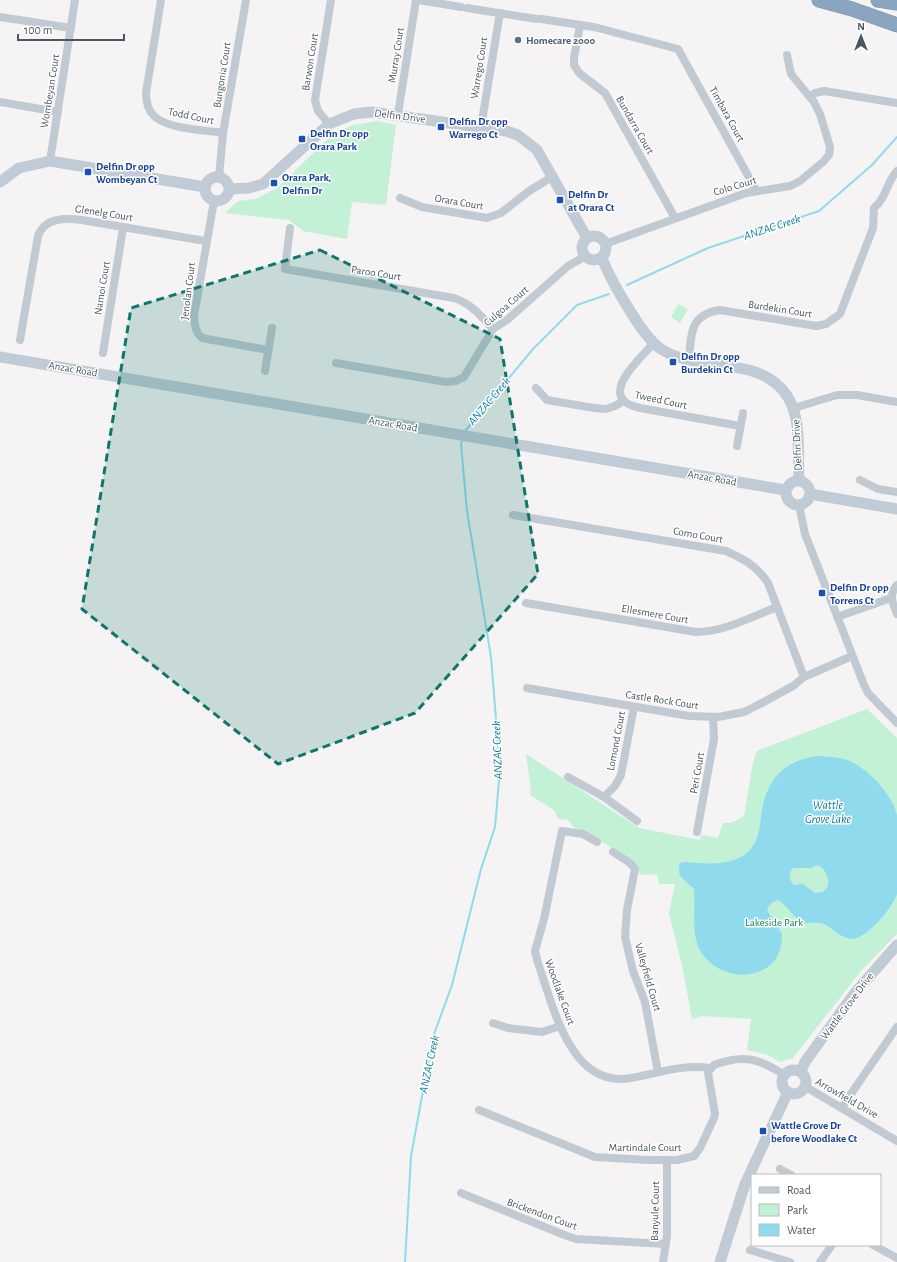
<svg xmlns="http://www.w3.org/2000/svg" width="897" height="1262" font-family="'Alegreya Sans',sans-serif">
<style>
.green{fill:#c3f1d5}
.water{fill:#90daee;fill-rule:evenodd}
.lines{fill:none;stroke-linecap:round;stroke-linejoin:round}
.stream{stroke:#90daee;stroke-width:2}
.highway-casing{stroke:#7690ad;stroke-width:15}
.street{stroke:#c1cad2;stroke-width:8}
.secondary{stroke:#c1cbd6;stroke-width:11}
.highway{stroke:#8ba5c1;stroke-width:14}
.marked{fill:#0f766e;fill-opacity:0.2;stroke:#0f766e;stroke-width:3;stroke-dasharray:8 5;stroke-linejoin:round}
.service-dot{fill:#5c6f8a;stroke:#fff;stroke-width:1.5}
.transit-dot{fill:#1a4fb4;stroke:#fff;stroke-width:1.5}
.labels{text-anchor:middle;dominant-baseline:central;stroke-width:3;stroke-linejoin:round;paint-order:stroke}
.service-label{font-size:11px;font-weight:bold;fill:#4e5e75;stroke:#fff;text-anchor:start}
.street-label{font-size:11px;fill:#4a5661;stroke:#fff}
.transit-label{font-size:11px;font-weight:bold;fill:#164399;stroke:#fff;text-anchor:start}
.park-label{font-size:11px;fill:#17864f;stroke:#fff}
.water-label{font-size:12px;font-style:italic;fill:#0c7c9b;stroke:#fff}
</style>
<rect width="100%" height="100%" fill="#f5f3f3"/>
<g class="green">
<path d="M 377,121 L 396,125 L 386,205 L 352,202 L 347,239 L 303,231 L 289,220 L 225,213 L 238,201 L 256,199 L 277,188 L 334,133 L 353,125 Z"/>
<path d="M 678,304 L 688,309 L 680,323 L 671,317 Z"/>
<path d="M 867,709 L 897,738 L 897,934 L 861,971 L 793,1058 L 780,1062 L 768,1055 L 747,1050 L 751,1019 L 702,1016 L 692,1019 L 682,965 L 669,913 L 675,884 L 659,884 L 657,874 L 644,875 L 640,874 L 626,857 L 585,831 L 574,828 L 568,820 L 558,819 L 555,811 L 530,795 L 531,790 L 526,754 L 639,828 L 700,840 L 701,835 L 718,838 L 723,823 L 731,823 L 744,816 L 753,762 L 757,751 Z"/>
</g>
<path class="water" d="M 820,756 C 830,757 841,757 850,761 C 869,770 892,794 897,815 C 897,828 897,845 897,858 C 897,869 897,884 897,894 C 893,907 867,938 853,939 C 841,939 834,929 824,924 C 816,921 807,925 800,921 C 792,916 787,905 778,900 C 773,902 769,904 767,910 L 782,934 C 782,941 781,949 778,955 C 761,985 717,978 701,952 C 690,934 696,909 694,889 C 686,880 675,877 680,863 C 686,861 692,863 698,863 C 715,864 734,864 748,852 C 758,843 760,828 761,815 C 766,780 784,759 820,756 ZM 817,865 C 826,868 829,878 828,886 L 823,892 L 815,893 L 803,884 L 794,885 C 789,880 788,873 793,868 L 811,868 Z"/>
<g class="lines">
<g class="stream">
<path d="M 627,285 L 708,248 L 819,211 L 872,165 L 897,137"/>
<path d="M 465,431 L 533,349 L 577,305 L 609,294"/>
<path d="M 405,1262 L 411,1156 L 433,1037 L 452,985 L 481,869 L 495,827 L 500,769 L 491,657 L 467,511 L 461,444 L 463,439"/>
</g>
<g class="highway-casing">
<g id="highway">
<path d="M 819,0 L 852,9 L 897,25"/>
<path d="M 878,0 L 897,3"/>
</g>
</g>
<g class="street">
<path d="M 161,0 L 146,93 C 146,101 148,110 154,116 C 167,129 205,130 223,133"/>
<path d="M 419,0 L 461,7"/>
<path d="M 467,8 L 537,19"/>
<path d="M 0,17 L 71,28"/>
<path d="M 541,19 L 594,27 L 678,49 L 756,190"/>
<path d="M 580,26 L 574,58 L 574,65 L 579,73 L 605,93 L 675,218"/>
<path d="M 810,97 L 815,93 L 824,91 L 897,103"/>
<path d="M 0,102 L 58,112"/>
<path d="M 398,114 L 416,0"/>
<path d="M 329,124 L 318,111 L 315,100 L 331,0"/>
<path d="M 481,127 L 500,13"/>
<path d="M 50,161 L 75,0"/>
<path d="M 219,177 L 223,133 L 246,0"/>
<path d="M 400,198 L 422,207 L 487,218 L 501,213 L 529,191 L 552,177"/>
<path d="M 214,201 L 194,316 C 195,325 195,332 202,338 L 268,350"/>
<path d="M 290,228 L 285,269 L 454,298 C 472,304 481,316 493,329"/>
<path d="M 605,244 L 746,193 L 790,186 L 800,181 L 823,162 L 829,155 L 830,147 L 820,114 L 814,102 L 791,74 L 787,55"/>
<path d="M 20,340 L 38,236 C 45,217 66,218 82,220 L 205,241"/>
<path d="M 653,344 C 638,361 595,398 640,408 L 740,426"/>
<path d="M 103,353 L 123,228"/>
<path d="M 689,360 C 691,334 690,314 720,310 L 816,326 L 826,324 L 840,314 L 873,228 L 874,208 C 887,198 886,182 897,171"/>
<path d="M 336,363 L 446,382 L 456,381 L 464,377 L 493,329 L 507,320 L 568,266 L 584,257"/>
<path d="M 265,371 L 272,328"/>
<path d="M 536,388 L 547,400 L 594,408 L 606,409 L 615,406 L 623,401"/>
<path d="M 794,408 L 837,395 L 857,395 L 897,402"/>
<path d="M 737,446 L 743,413"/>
<path d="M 860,480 L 878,489 L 897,492"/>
<path d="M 799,505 L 805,534 L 864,685 L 868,693 L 897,723"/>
<path d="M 513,515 L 726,551 C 744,559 757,566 768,583 L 804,677"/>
<path d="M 897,585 C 888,595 893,604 897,614"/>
<path d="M 526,603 L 696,632 C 724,632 751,617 777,607"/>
<path d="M 837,617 L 891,598"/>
<path d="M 527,688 L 689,716 L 718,717 L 744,712 L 758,705 L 793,686 L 804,677 L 852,656"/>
<path d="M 568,777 L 604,797 L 637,821"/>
<path d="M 604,797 L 615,786 L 621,775 L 634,707"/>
<path d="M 697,832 L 714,739 L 713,717"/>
<path d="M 597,842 L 583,834 L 562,831 L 544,919 L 535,951 L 538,963 C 553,1005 570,1089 631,1078 C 658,1073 683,1064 710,1068"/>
<path d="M 613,852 L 630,863 L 635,869 L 627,910 L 625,937 L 633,971 L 645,1002 L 658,1072"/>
<path d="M 493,1023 L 508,1028 L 542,1032 L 560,1026"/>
<path d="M 806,1087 L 897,1141"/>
<path d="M 842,1107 L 897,1027"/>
<path d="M 479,1110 L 595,1157 L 648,1160 L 677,1160 L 694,1156 L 700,1148 L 714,1118 L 715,1114 L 708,1072 L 714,1065 C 743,1054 759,1058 784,1075"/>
<path d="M 780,1169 L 791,1175"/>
<path d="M 461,1193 L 567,1236 L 576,1239 L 666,1244"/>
<path d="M 873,1245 L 897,1258"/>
<path d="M 750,1250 L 790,1262"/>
<path d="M 663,1262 L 667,1236 L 667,1160"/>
<path d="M 820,1262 L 832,1245"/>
</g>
<g class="secondary">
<circle cx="217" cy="189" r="12"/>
<path d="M 0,182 L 19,168 L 50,161 L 205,187"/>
<path d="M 230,189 L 249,188 L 263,184 L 329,124 L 354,114 L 372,112 L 506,131 L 518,135 L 537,150 L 587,238"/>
<circle cx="594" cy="248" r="12"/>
<path d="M 602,258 C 610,279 643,338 661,349 C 676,359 695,361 713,364 C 726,366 739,367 752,371 C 806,388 797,435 799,480"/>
<path d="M 0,357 L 785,490"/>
<circle cx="798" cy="493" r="12"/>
<path d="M 810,494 L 897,509"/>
<circle cx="794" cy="1082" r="12"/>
<path d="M 801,1071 L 805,1062 L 854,994 L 897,945"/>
<path d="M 720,1262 L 745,1184 L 788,1092"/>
</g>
<use href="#highway" class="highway"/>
</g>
<path class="marked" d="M 320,250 L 500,339 L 538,574 L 415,713 L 278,764 L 82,609 L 131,308 Z"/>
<circle class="service-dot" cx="518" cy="40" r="4"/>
<g class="transit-dot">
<rect x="437" y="123" width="8" height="8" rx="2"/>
<rect x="298" y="135" width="8" height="8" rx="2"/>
<rect x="84" y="168" width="8" height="8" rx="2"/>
<rect x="270" y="179" width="8" height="8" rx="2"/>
<rect x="556" y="196" width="8" height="8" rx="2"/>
<rect x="669" y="358" width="8" height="8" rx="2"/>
<rect x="818" y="589" width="8" height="8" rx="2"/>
<rect x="759" y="1127" width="8" height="8" rx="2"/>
</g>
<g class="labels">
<g class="service-label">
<text x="526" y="40">Homecare 2000</text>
</g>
<g class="street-label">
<text transform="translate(396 55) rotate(-81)">Murray Court</text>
<text transform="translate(310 62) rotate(-81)">Barwon Court</text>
<text transform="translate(479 68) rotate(-81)">Warrego Court</text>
<text transform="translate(222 75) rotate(-81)">Bungonia Court</text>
<text transform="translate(50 91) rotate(-81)">Wombeyan Court</text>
<text transform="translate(727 114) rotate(61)">Timbara Court</text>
<text transform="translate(191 116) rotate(12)">Todd Court</text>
<text transform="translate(400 116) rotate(7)">Delfin Drive</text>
<text transform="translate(635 125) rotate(60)">Bundarra Court</text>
<text transform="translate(735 186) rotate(-17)">Colo Court</text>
<text transform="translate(459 202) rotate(10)">Orara Court</text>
<text transform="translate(104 213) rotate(9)">Glenelg Court</text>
<text transform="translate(376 273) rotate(9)">Paroo Court</text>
<text transform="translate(102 288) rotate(-81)">Namoi Court</text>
<text transform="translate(188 291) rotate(-83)">Jenolan Court</text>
<text transform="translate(506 306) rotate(-41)">Culgoa Court</text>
<text transform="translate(780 309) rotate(9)">Burdekin Court</text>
<text transform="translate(73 369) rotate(10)">Anzac Road</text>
<text transform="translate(661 400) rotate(12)">Tweed Court</text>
<text transform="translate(393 424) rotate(10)">Anzac Road</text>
<text transform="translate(797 445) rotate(-93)">Delfin Drive</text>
<text transform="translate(712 478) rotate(10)">Anzac Road</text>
<text transform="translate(698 535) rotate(10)">Como Court</text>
<text transform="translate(655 614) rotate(10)">Ellesmere Court</text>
<text transform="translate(662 700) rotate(9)">Castle Rock Court</text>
<text transform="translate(616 741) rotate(-79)">Lomond Court</text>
<text transform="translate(697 773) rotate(-80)">Peri Court</text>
<text transform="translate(648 977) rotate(74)">Valleyfield Court</text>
<text transform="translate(560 992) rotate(70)">Woodlake Court</text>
<text transform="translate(847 1006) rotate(-53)">Wattle Grove Drive</text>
<text transform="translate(847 1098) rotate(30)">Arrowfield Drive</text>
<text x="645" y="1147">Martindale Court</text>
<text transform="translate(655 1211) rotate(-89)">Banyule Court</text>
<text transform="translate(542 1214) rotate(20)">Brickendon Court</text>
</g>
<g class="transit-label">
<text x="449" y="121">Delfin Dr opp<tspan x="449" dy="13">Warrego Ct</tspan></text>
<text x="310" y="133">Delfin Dr opp<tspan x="310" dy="13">Orara Park</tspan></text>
<text x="96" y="166">Delfin Dr opp<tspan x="96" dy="13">Wombeyan Ct</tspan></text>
<text x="282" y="177">Orara Park,<tspan x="282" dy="13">Delfin Dr</tspan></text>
<text x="568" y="194">Delfin Dr<tspan x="568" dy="13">at Orara Ct</tspan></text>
<text x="681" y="356">Delfin Dr opp<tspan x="681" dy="13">Burdekin Ct</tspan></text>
<text x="830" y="587">Delfin Dr opp<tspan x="830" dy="13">Torrens Ct</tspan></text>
<text x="771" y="1125">Wattle Grove Dr<tspan x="771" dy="13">before Woodlake Ct</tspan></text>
</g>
<g class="park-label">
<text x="774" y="922">Lakeside Park</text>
</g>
<g class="water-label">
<text transform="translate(772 227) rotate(-18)">ANZAC Creek</text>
<text transform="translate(489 401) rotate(-50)">ANZAC Creek</text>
<text transform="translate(497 750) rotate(-92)">ANZAC Creek</text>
<text x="828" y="805">Wattle<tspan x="828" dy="14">Grove Lake</tspan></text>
<text transform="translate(429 1064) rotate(-78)">ANZAC Creek</text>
</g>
</g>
<rect x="751" y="1174" width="130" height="72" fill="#ffffff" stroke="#b7bbc0"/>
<rect x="759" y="1187" width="20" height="6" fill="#c1cbd6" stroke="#b7bbc0"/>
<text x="787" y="1194" font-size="12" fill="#4a5661">Road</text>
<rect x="759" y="1204" width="20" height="12" fill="#c3f1d5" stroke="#b7bbc0"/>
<text x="787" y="1214" font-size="12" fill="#4a5661">Park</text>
<rect x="759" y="1224" width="20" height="12" fill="#90daee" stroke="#b7bbc0"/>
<text x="787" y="1234" font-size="12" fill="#4a5661">Water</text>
<g transform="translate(861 36)" stroke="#ffffff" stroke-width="3" paint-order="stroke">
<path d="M0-3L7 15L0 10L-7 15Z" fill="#4a5661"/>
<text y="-6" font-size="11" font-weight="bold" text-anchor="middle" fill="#4a5661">N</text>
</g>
<path d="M18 34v6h106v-6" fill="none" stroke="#4a5661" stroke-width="2"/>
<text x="24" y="34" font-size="12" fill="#4a5661" stroke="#ffffff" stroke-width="3" paint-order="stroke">100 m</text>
</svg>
